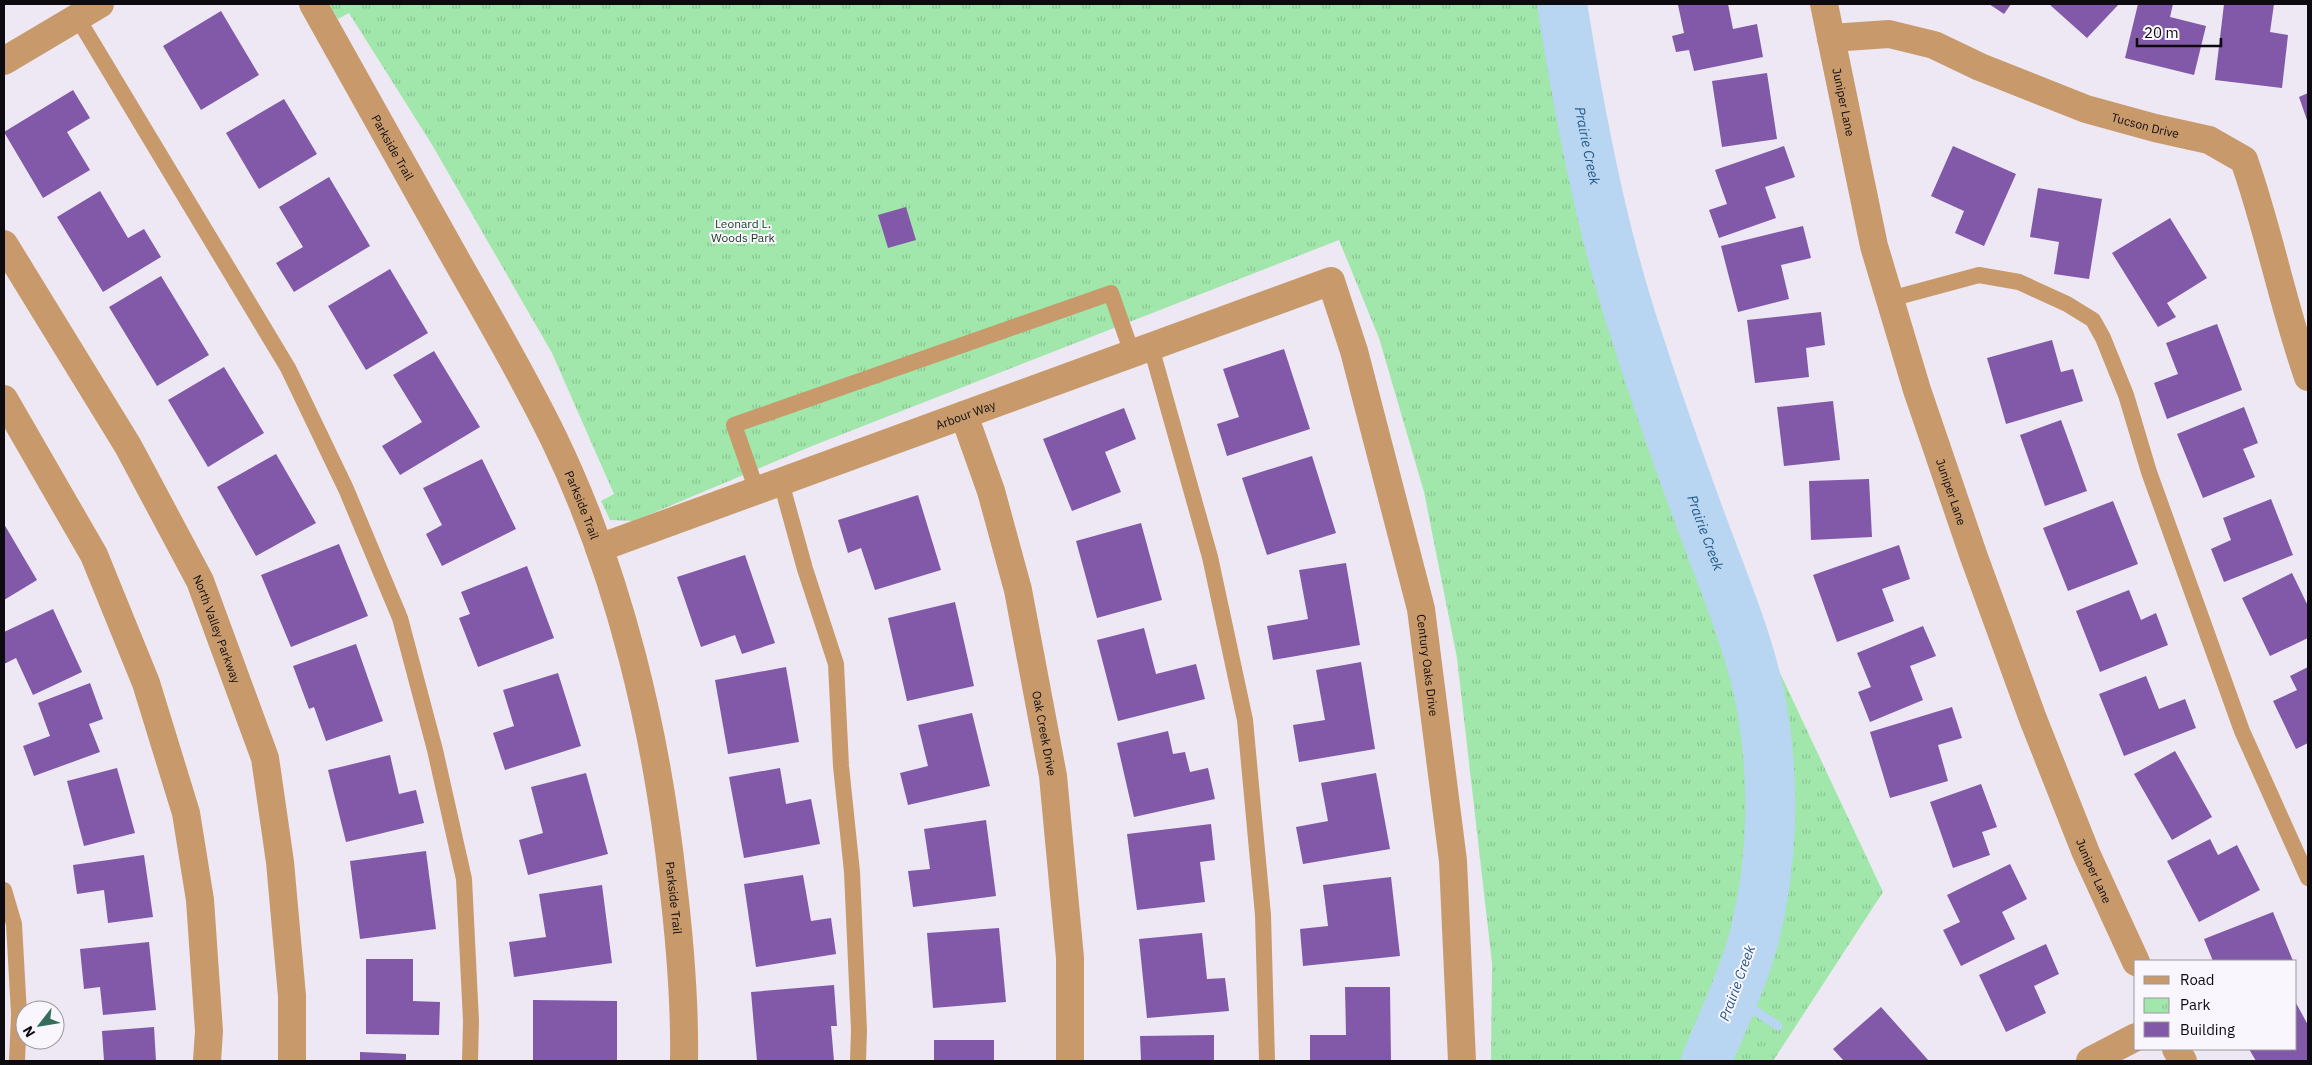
<svg xmlns="http://www.w3.org/2000/svg" width="2312" height="1065" font-family="'IBM Plex Sans',sans-serif">
<style>
.park{fill:url(#park-tufts)}
.lines{fill:none;stroke-linecap:round;stroke-linejoin:round}
.stream{stroke:#b8d5f1;stroke-width:9}
.river{stroke:#b8d5f1;stroke-width:50}
.building{fill:#8159a8}
.service{stroke:#c89a6b;stroke-width:16}
.minor{stroke:#c89a6b;stroke-width:28}
.tertiary{stroke:#c89a6b;stroke-width:28}
.labels{text-anchor:middle;dominant-baseline:central;stroke-width:4;stroke-linejoin:round;paint-order:stroke}
.street-label{font-size:12px;fill:#0d0b0f;stroke:#faf6fe}
.park-label{font-size:12px;fill:#183a1f;stroke:#faf6fe}
.water-label{font-size:14px;font-style:italic;fill:#235886;stroke:#faf6fe}
</style>
<defs>
<pattern id="park-tufts" width="24" height="20" patternUnits="userSpaceOnUse" patternTransform="scale(1.25)"><rect width="24" height="20" fill="#a1e7ab"/><path d="M3 7l-1-3M5 7V3M7 7l1-3M15 17l-1-3M17 17v-4M19 17l1-3" fill="none" stroke="#89c592"/></pattern>
</defs>
<rect width="100%" height="100%" fill="#ede8f3"/>
<path class="park" d="M 328,4 L 1579,4 L 1589,78 L 1656,345 L 1764,639 L 1883,892 L 1773,1061 L 1491,1061 L 1492,963 L 1457,658 L 1424,492 L 1379,338 L 1339,240 L 812,446 L 634,521 L 610,520 L 601,501 L 614,494 L 552,353 L 431,143 L 349,13 L 338,19 Z"/>
<g class="lines">
<path class="stream" d="M 1733,996 L 1778,1026"/>
<path class="river" id="s1" d="M 1562,4 C 1580,116 1601,229 1637,337 C 1659,406 1683,473 1708,540 C 1728,594 1752,651 1762,708 C 1775,783 1773,864 1754,938 C 1742,981 1723,1021 1706,1061"/>
</g>
<g class="building">
<path d="M 1685,4 L 1728,4 L 1733,29 L 1757,24 L 1763,57 L 1694,71 L 1689,50 L 1676,52 L 1672,36 L 1684,33 L 1678,5 Z"/>
<path d="M 1989,4 L 2011,4 L 2004,14 Z"/>
<path d="M 2049,4 L 2119,4 L 2087,38 Z"/>
<path d="M 2138,4 L 2173,4 L 2170,17 L 2206,26 L 2194,75 L 2125,58 Z"/>
<path d="M 2224,4 L 2274,4 L 2270,32 L 2288,35 L 2282,88 L 2215,80 Z"/>
<path d="M 221,11 L 259,75 L 201,110 L 163,46 Z"/>
<path d="M 1767,73 L 1777,139 L 1722,147 L 1712,81 Z"/>
<path d="M 73,90 L 90,118 L 67,132 L 90,170 L 43,198 L 4,132 Z"/>
<path d="M 2308,93 L 2308,123 L 2299,97 Z"/>
<path d="M 284,99 L 317,154 L 259,189 L 226,133 Z"/>
<path d="M 1784,146 L 1795,177 L 1765,187 L 1776,218 L 1719,238 L 1709,210 L 1727,204 L 1715,170 Z"/>
<path d="M 1953,146 L 2016,174 L 1984,246 L 1955,233 L 1964,211 L 1931,196 Z"/>
<path d="M 329,177 L 370,246 L 294,292 L 276,263 L 303,247 L 279,207 Z"/>
<path d="M 2038,188 L 2102,199 L 2089,279 L 2054,274 L 2059,242 L 2030,237 Z"/>
<path d="M 100,191 L 128,238 L 144,229 L 161,257 L 103,292 L 57,217 Z"/>
<path d="M 906,207 L 916,240 L 888,248 L 878,215 Z"/>
<path d="M 2170,218 L 2207,278 L 2167,303 L 2176,317 L 2158,327 L 2112,253 Z"/>
<path d="M 1803,226 L 1811,258 L 1781,265 L 1789,299 L 1738,312 L 1721,246 Z"/>
<path d="M 390,269 L 428,333 L 366,370 L 328,306 Z"/>
<path d="M 161,276 L 209,355 L 157,386 L 109,307 Z"/>
<path d="M 1821,312 L 1825,345 L 1806,348 L 1809,377 L 1755,383 L 1747,320 Z"/>
<path d="M 2217,324 L 2242,390 L 2167,419 L 2154,383 L 2178,374 L 2166,343 Z"/>
<path d="M 2052,340 L 2061,372 L 2073,369 L 2083,401 L 2006,424 L 1987,358 Z"/>
<path d="M 1284,349 L 1310,429 L 1227,456 L 1217,424 L 1239,417 L 1223,369 Z"/>
<path d="M 434,351 L 480,427 L 400,475 L 382,446 L 422,422 L 393,375 Z"/>
<path d="M 224,367 L 264,433 L 208,467 L 168,400 Z"/>
<path d="M 1833,401 L 1840,460 L 1784,466 L 1777,407 Z"/>
<path d="M 2244,407 L 2258,443 L 2243,449 L 2255,477 L 2203,498 L 2177,434 Z"/>
<path d="M 1124,408 L 1136,439 L 1105,452 L 1121,492 L 1072,511 L 1043,439 Z"/>
<path d="M 2061,420 L 2087,491 L 2045,506 L 2020,435 Z"/>
<path d="M 276,454 L 316,523 L 256,556 L 217,487 Z"/>
<path d="M 1312,456 L 1336,533 L 1267,555 L 1242,478 Z"/>
<path d="M 482,459 L 516,529 L 442,566 L 426,534 L 442,525 L 423,488 Z"/>
<path d="M 1869,479 L 1872,537 L 1811,540 L 1809,481 Z"/>
<path d="M 918,495 L 941,570 L 875,590 L 861,548 L 848,553 L 838,520 Z"/>
<path d="M 2271,499 L 2293,555 L 2224,582 L 2211,549 L 2231,540 L 2223,518 Z"/>
<path d="M 2113,501 L 2138,564 L 2068,591 L 2043,528 Z"/>
<path d="M 1141,523 L 1162,600 L 1097,618 L 1076,541 Z"/>
<path d="M 4,524 L 37,580 L 4,600 Z"/>
<path d="M 339,544 L 368,616 L 291,647 L 261,575 Z"/>
<path d="M 1899,545 L 1910,579 L 1882,589 L 1894,621 L 1837,642 L 1813,575 Z"/>
<path d="M 745,555 L 775,643 L 742,654 L 735,635 L 701,647 L 677,577 Z"/>
<path d="M 1346,563 L 1360,645 L 1273,660 L 1267,626 L 1308,619 L 1299,570 Z"/>
<path d="M 527,566 L 554,638 L 478,667 L 459,618 L 470,614 L 461,592 Z"/>
<path d="M 2292,573 L 2308,606 L 2308,638 L 2270,656 L 2242,598 Z"/>
<path d="M 2129,590 L 2141,620 L 2156,613 L 2168,645 L 2100,672 L 2076,611 Z"/>
<path d="M 955,602 L 974,686 L 907,701 L 888,618 Z"/>
<path d="M 53,609 L 82,672 L 33,695 L 16,658 L 4,664 L 4,632 Z"/>
<path d="M 1923,626 L 1936,656 L 1910,666 L 1923,700 L 1870,722 L 1858,692 L 1871,687 L 1857,653 Z"/>
<path d="M 1144,628 L 1156,674 L 1196,664 L 1205,699 L 1118,721 L 1097,640 Z"/>
<path d="M 356,644 L 383,721 L 326,741 L 314,707 L 309,709 L 293,666 Z"/>
<path d="M 1361,662 L 1375,749 L 1299,762 L 1293,725 L 1325,720 L 1316,670 Z"/>
<path d="M 786,667 L 799,742 L 728,754 L 715,680 Z"/>
<path d="M 2308,667 L 2308,743 L 2296,749 L 2273,701 L 2297,690 L 2290,676 Z"/>
<path d="M 558,673 L 581,746 L 505,770 L 493,733 L 514,726 L 503,690 Z"/>
<path d="M 2146,676 L 2159,709 L 2185,699 L 2196,728 L 2124,756 L 2099,694 Z"/>
<path d="M 90,683 L 103,719 L 89,724 L 100,752 L 34,776 L 23,746 L 50,736 L 38,703 Z"/>
<path d="M 1952,707 L 1962,738 L 1938,745 L 1948,781 L 1890,798 L 1870,732 Z"/>
<path d="M 972,713 L 990,786 L 908,805 L 900,773 L 928,766 L 918,725 Z"/>
<path d="M 1168,731 L 1173,754 L 1185,752 L 1190,772 L 1208,768 L 1215,799 L 1134,817 L 1117,743 Z"/>
<path d="M 2175,751 L 2212,817 L 2172,840 L 2134,774 Z"/>
<path d="M 390,755 L 399,794 L 416,790 L 424,823 L 346,842 L 328,770 Z"/>
<path d="M 117,768 L 135,833 L 84,846 L 67,781 Z"/>
<path d="M 780,768 L 786,804 L 811,799 L 820,844 L 744,858 L 729,777 Z"/>
<path d="M 586,773 L 608,854 L 528,875 L 519,840 L 543,833 L 531,787 Z"/>
<path d="M 1376,773 L 1390,849 L 1303,864 L 1296,827 L 1328,821 L 1321,783 Z"/>
<path d="M 1981,784 L 1997,827 L 1982,832 L 1990,855 L 1953,868 L 1930,802 Z"/>
<path d="M 986,820 L 996,896 L 913,907 L 908,871 L 930,869 L 924,829 Z"/>
<path d="M 1211,824 L 1215,860 L 1200,862 L 1205,902 L 1137,910 L 1127,834 Z"/>
<path d="M 2210,839 L 2218,855 L 2237,845 L 2260,890 L 2199,922 L 2167,861 Z"/>
<path d="M 426,851 L 436,929 L 360,939 L 350,861 Z"/>
<path d="M 144,855 L 153,917 L 108,923 L 104,890 L 77,894 L 73,865 Z"/>
<path d="M 2010,864 L 2027,899 L 2002,912 L 2015,939 L 1961,966 L 1943,930 L 1960,922 L 1947,895 Z"/>
<path d="M 803,875 L 811,921 L 831,918 L 836,954 L 756,967 L 744,884 Z"/>
<path d="M 1391,877 L 1400,956 L 1303,966 L 1300,929 L 1328,926 L 1323,885 Z"/>
<path d="M 602,885 L 612,963 L 514,977 L 509,942 L 546,937 L 539,894 Z"/>
<path d="M 2273,912 L 2293,961 L 2213,961 L 2204,939 Z"/>
<path d="M 999,928 L 1006,1002 L 933,1008 L 927,933 Z"/>
<path d="M 1202,933 L 1207,979 L 1225,978 L 1229,1011 L 1147,1018 L 1139,939 Z"/>
<path d="M 149,942 L 156,1010 L 103,1015 L 100,987 L 84,989 L 80,949 Z"/>
<path d="M 2046,944 L 2059,974 L 2034,986 L 2046,1013 L 2006,1032 L 1979,975 Z"/>
<path d="M 366,959 L 413,959 L 413,1001 L 440,1002 L 439,1035 L 366,1034 Z"/>
<path d="M 834,985 L 837,1026 L 831,1026 L 834,1061 L 757,1061 L 751,992 Z"/>
<path d="M 1345,987 L 1390,987 L 1391,1061 L 1310,1061 L 1310,1035 L 1346,1035 Z"/>
<path d="M 533,1000 L 617,1001 L 617,1061 L 533,1061 Z"/>
<path d="M 2296,1003 L 2308,1025 L 2308,1061 L 2256,1061 L 2249,1049 L 2296,1049 Z"/>
<path d="M 1881,1007 L 1929,1061 L 1844,1061 L 1833,1049 Z"/>
<path d="M 154,1027 L 156,1061 L 104,1061 L 102,1031 Z"/>
<path d="M 1214,1035 L 1214,1061 L 1141,1061 L 1140,1036 Z"/>
<rect x="934" y="1040" width="60" height="21"/>
<path d="M 360,1052 L 406,1054 L 406,1061 L 360,1061 Z"/>
</g>
<g class="lines">
<g class="service">
<path d="M 77,17 L 288,368 L 346,489 L 400,618 L 435,750 L 464,879 L 471,1021 L 470,1061"/>
<path d="M 1890,299 L 1979,275 L 2019,282 L 2067,304 L 2093,320 L 2103,338 L 2126,395 L 2149,472 L 2242,731 L 2308,878"/>
<path d="M 1151,347 L 1210,557 L 1245,720 L 1263,915 L 1267,1061"/>
<path d="M 781,482 L 805,569 L 836,664 L 841,766 L 852,872 L 859,1030 L 858,1061"/>
<path d="M 757,491 L 734,425 L 1111,293 L 1132,353"/>
<path d="M 4,890 L 14,924 L 19,1014 L 17,1061"/>
</g>
<g class="minor">
<path id="s2" d="M 313,4 C 361,90 410,177 458,263 C 491,321 525,379 554,439 C 620,576 657,734 673,884 C 680,943 685,1002 684,1061"/>
<path id="s3" d="M 1824,4 L 1874,246 L 1917,390 L 1974,557 L 2033,719 L 2086,853 L 2136,962"/>
<path id="s4" d="M 1831,38 L 1889,34 L 1934,45 L 1980,67 L 2086,109 L 2155,128 L 2209,140 L 2244,160 C 2269,231 2283,306 2308,377"/>
<path d="M 4,61 L 100,4"/>
<path id="s5" d="M 964,415 L 991,491 L 1018,590 L 1053,776 L 1070,958 L 1070,1061"/>
<path id="s6" d="M 599,548 L 1331,281 L 1354,351 L 1421,609 L 1453,861 L 1462,1061"/>
<path d="M 2176,1049 L 2183,1061"/>
<path d="M 2090,1061 L 2136,1037"/>
</g>
<g class="tertiary">
<path id="s7" d="M 4,244 L 128,446 L 200,581 L 265,758 L 280,862 L 292,996 L 292,1061"/>
<path d="M 4,399 L 94,555 L 146,683 L 186,813 L 200,900 L 209,1031 L 207,1061"/>
</g>
</g>
<g class="labels">
<g class="street-label">
<text stroke="none"><textPath href="#s3" startOffset="100">Juniper Lane</textPath></text>
<text stroke="none"><textPath href="#s4" startOffset="331">Tucson Drive</textPath></text>
<text stroke="none"><textPath href="#s2" startOffset="164">Parkside Trail</textPath></text>
<text stroke="none"><textPath href="#s6" startOffset="390">Arbour Way</textPath></text>
<text stroke="none"><textPath href="#s3" startOffset="505">Juniper Lane</textPath></text>
<text stroke="none"><textPath href="#s2" startOffset="569">Parkside Trail</textPath></text>
<text stroke="none"><textPath href="#s7" startOffset="441">North Valley Parkway</textPath></text>
<text stroke="none"><textPath href="#s6" startOffset="1176">Century Oaks Drive</textPath></text>
<text stroke="none"><textPath href="#s5" startOffset="329">Oak Creek Drive</textPath></text>
<text stroke="none"><textPath href="#s3" startOffset="910">Juniper Lane</textPath></text>
<text stroke="none"><textPath href="#s2" startOffset="974">Parkside Trail</textPath></text>
</g>
<g class="park-label">
<text x="743" y="223">Leonard L.<tspan x="743" dy="14">Woods Park</tspan></text>
</g>
<g class="water-label">
<text stroke="none"><textPath href="#s1" startOffset="144">Prairie Creek</textPath></text>
<text stroke="none"><textPath href="#s1" startOffset="549">Prairie Creek</textPath></text>
<text transform="translate(1737 983) rotate(-70)">Prairie Creek</text>
</g>
</g>
<rect width="2312" height="1065" fill="none" stroke="#0d0b0f" stroke-width="10"/>
<rect x="2134" y="960" width="162" height="90" fill="#faf6fe" stroke="#9b989e"/>
<rect x="2144" y="976" width="25" height="8" fill="#c89a6b" stroke="#9b989e"/>
<text x="2180" y="985" font-size="15" fill="#0d0b0f">Road</text>
<rect x="2144" y="998" width="25" height="15" fill="url(#park-tufts)" stroke="#9b989e"/>
<text x="2180" y="1010" font-size="15" fill="#0d0b0f">Park</text>
<rect x="2144" y="1022" width="25" height="15" fill="#8159a8" stroke="#9b989e"/>
<text x="2180" y="1035" font-size="15" fill="#0d0b0f">Building</text>
<g transform="translate(40 1025) rotate(239)"><circle r="24" fill="#faf6fe" stroke="#9b989e"/>
<path d="M0-4L9 19L0 12L-9 19Z" fill="#326f5b"/>
<text y="-8" font-size="14" font-weight="bold" text-anchor="middle" fill="#0d0b0f">N</text>
</g>
<path d="M2137 38v8h84v-8" fill="none" stroke="#0d0b0f" stroke-width="2.5"/>
<text x="2144" y="38" font-size="15" fill="#0d0b0f" stroke="#faf6fe" stroke-width="4" paint-order="stroke">20 m</text>
</svg>
